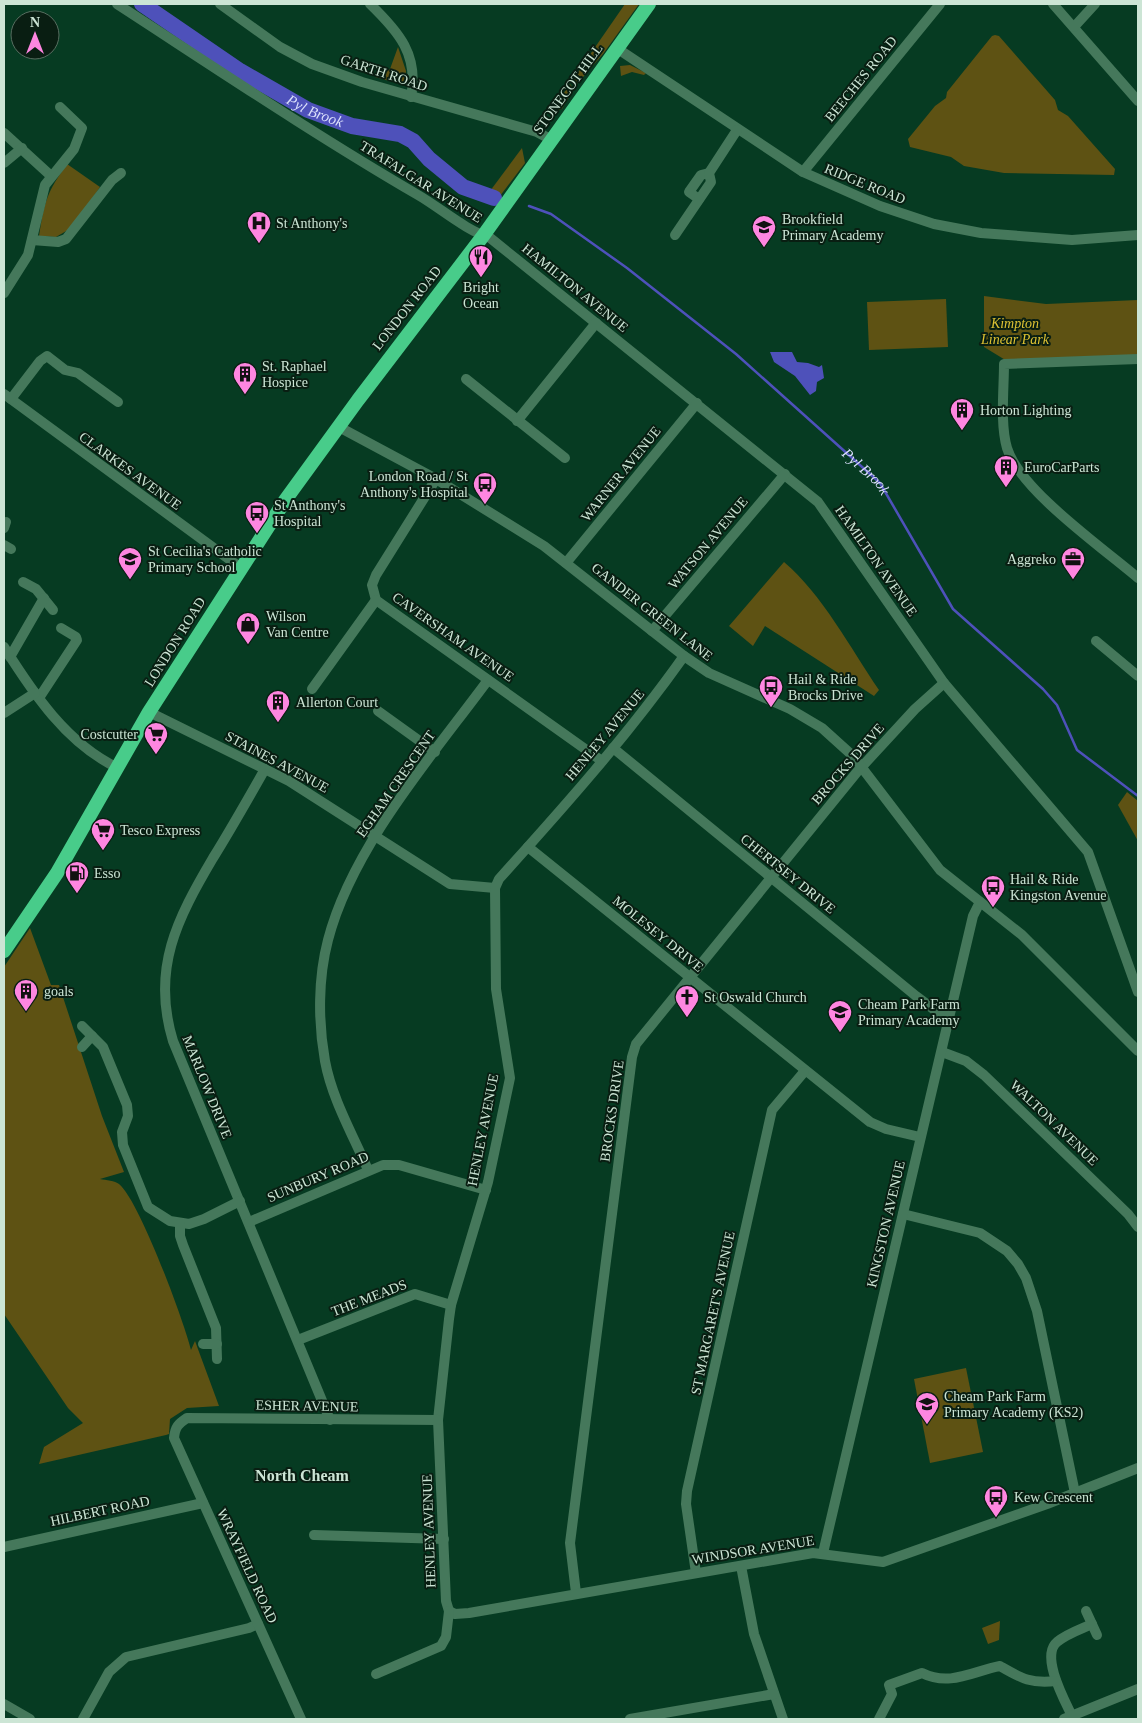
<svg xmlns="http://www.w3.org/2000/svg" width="1142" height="1723" font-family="'Times New Roman',serif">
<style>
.green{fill:#5e5213}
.water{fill:#4e51ba}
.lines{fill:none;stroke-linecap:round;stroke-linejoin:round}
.stream{stroke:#4e51ba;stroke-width:2.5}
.river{stroke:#4e51ba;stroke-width:16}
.minor{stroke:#45785b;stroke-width:10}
.tertiary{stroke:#45785b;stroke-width:10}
.trunk{stroke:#48cc8a;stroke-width:14}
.labels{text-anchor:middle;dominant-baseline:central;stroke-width:4;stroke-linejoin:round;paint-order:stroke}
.street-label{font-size:14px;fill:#cce5d5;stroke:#091e12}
.poi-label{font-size:14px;fill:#cce5d5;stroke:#091e12;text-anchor:start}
.park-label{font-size:14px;font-style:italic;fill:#dec233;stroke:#091e12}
.water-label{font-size:15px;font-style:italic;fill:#dadffb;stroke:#091e12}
.quarter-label{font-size:16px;font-weight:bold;fill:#cce5d5;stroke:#091e12}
</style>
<rect width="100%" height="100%" fill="#063b22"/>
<g class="green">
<path d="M 625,4 L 639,4 L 603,54 L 577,84 L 571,82 Z"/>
<path d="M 995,35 L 999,36 L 1055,100 L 1058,110 L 1068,116 L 1115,169 L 1114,175 L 1004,173 L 964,166 L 951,157 L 910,147 L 908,139 L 935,106 L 946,98 L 947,92 L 992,36 Z"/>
<path d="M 398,47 L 406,71 L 404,85 L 375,77 L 390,69 Z"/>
<path d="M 630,65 L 646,73 L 644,75 L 632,72 L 621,76 L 620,66 Z"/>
<path d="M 570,84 L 574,89 L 562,109 L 550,113 Z"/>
<path d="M 522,148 L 525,163 L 500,196 L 490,191 Z"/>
<path d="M 67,164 L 100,187 L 73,227 L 56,237 L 39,236 C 44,202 47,192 67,164 Z"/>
<path d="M 984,296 L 1046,304 L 1138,300 L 1138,355 L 1007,361 L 984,347 Z"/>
<path d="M 946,299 L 948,347 L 869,350 L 867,302 Z"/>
<path d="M 784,562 C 822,594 851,649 879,690 L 874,696 L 765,626 L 753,646 L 729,626 Z"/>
<path d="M 1127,792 L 1138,801 L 1138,841 L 1118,805 Z"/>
<path d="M 30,928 L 51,985 L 59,985 L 102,1116 L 124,1172 L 100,1179 C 106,1180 115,1181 119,1184 C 139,1200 184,1321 191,1350 L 195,1341 L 219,1406 L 187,1408 L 170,1419 L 169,1434 L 166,1435 L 39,1464 L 44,1447 L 83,1423 L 68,1408 L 4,1314 L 4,967 Z"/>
<path d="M 966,1368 L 983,1452 L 930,1463 L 914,1379 Z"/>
<path d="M 1000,1621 L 999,1640 L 988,1644 L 982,1628 Z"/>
</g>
<path class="water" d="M 770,352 L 792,352 L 797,362 L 808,363 L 819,367 L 822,365 L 824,378 L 817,382 L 816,391 L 810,395 L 795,376 L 774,362 Z"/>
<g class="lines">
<path class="stream" id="s1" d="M 529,206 L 551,214 L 627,268 L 736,354 L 880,483 L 953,609 L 1043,689 L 1057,705 L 1077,750 L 1138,796"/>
<path class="river" id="s2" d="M 142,4 L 240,71 L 308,110 L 352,126 L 400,134 L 413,141 L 429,159 L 463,187 L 494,198"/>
<g class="minor">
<path d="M 117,4 C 217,69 315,135 418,195 C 439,207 468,232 489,237 L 818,502 L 944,683 L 1088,852 L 1138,992"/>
<path d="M 370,4 C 399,32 419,55 411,97"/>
<path d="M 1053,4 L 1138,101"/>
<path d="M 1074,27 L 1095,4"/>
<path d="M 618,49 L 803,172 L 880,206 L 934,224 L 981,233 L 1072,240 L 1138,235"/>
<path d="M 4,133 L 50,175"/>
<path d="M 4,163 L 22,148"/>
<path d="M 803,172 L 940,4"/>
<path d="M 699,199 L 689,192 L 701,175 L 709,173"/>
<path d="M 675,235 L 711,182 L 709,173 L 737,130"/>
<path d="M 32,240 L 58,242 L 66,239 L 112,180 L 121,173"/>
<path d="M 4,293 L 28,255 L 45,185 L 74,149 L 82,128 L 60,107"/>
<path d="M 1138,359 L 1004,364 C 1004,389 1000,424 1007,448 C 1020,490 1103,548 1138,578"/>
<path d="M 466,379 L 565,458"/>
<path d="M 4,394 L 241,568"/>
<path d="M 11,399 L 40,361 L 47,356 L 65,370 L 78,373 L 118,402"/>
<path d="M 517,421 L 596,323"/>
<path d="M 436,479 L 376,575 L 372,585 L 376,600 L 602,761"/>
<path d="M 4,528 L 6,522"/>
<path d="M 4,545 L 11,549"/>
<path d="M 566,563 L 697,403"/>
<path d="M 23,582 L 36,589 L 53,610"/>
<path d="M 652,631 L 785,474"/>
<path d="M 1096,641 L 1138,676"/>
<path d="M 4,647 C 33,693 67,744 118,768"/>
<path d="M 10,657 L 44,598"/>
<path d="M 312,689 L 376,600"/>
<path d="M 39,698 L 77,640 L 76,637 L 61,628"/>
<path d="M 378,711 L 435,752"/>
<path d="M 149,712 L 289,781 L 450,884 L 495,888"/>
<path d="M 4,713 L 35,693"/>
<path d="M 613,748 L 916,996 L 936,1011 L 949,1016"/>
<path d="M 265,769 C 248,799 231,829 213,858 C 177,919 151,969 173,1041 L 330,1420"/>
<path d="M 528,847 L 870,1122 L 886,1129 L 920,1137"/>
<path d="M 82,1026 L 103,1047 L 127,1105 L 128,1116 L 122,1132 L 123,1145 L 148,1207 L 170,1221 L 189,1224 L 204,1219 L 240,1201"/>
<path d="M 82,1047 L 92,1036"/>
<path d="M 942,1052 L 966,1061 L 984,1075 L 1128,1214 L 1138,1227"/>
<path d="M 368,1170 C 353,1135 332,1099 325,1061 C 318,1022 318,978 328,940 C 352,847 432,756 488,680"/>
<path d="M 903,1214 L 980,1233 L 1007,1251 L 1018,1264 L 1026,1278 L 1037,1311 L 1075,1493"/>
<path d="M 249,1222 L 383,1165 L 399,1165 L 486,1190"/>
<path d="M 180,1224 L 180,1236 L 183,1245 L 216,1328 L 217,1359"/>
<path d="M 298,1340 L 415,1294 L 451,1305"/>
<path d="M 203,1344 L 217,1344"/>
<path d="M 314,1535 L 444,1539"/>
<path d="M 4,1547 L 203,1503"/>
<path d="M 823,1553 L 973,916 L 980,902"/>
<path d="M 741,1566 L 754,1634 L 783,1719"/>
<path d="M 696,1573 L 686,1504 L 687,1491 L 772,1110 L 804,1072"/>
<path d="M 576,1593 L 570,1543 L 632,1057 L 636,1044 L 857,772 L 915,709 L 944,683"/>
<path d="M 449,1611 L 446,1601 L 438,1420 L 449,1319 L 451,1305 L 488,1182 L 510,1078 L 496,989 L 495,888 L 499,879 C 564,807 628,735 684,656"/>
<path d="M 449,1611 L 455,1614 L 469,1613 L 813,1553 L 883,1562 L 1047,1504 L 1138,1468"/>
<path d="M 1086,1611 L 1097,1635"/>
<path d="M 376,1674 L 441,1646 L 446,1637 L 449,1611"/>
<path d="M 1072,1716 C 1065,1701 1040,1656 1057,1642 C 1066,1634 1081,1629 1092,1624"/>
<path d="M 83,1719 L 109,1672 L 126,1657 L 249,1628 L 258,1624"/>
<path d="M 301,1719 L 174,1438 C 175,1427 178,1424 187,1418 L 438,1420"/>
<path d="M 630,1719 L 774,1694"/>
<path d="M 879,1719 L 892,1694 L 889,1685 L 922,1673 C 950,1687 973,1671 1000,1666 C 1021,1678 1030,1684 1056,1681"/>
</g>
<g class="tertiary">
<path d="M 220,4 L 280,47 L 312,64 L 362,82 L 537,132 L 552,140"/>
<path d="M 339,427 L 436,479 L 544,546 L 684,656 L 709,673 L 790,709 L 822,728 L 853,756 L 940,870 L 1022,935 L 1138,1051"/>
<path d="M 4,1704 L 30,1719"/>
<path d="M 1064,1719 L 1138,1689"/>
</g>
<path class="trunk" d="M 4,951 L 57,873 L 149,712 L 286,499 L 358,400 L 483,236 L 649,4"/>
</g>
<defs>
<g id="hospital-pin" transform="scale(1.25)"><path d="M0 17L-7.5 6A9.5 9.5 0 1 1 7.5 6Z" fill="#fe86e0" stroke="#091e12"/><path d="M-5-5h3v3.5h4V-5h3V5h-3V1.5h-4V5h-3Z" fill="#111"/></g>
<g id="school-pin" transform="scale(1.25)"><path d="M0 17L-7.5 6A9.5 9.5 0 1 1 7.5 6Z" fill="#fe86e0" stroke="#091e12"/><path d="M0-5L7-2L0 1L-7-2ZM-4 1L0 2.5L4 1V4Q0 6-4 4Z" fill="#111"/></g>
<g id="restaurant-pin" transform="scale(1.25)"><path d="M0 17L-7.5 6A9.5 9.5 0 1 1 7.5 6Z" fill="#fe86e0" stroke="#091e12"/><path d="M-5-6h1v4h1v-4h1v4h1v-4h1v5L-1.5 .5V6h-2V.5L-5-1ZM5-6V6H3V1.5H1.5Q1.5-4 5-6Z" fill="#111"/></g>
<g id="building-pin" transform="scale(1.25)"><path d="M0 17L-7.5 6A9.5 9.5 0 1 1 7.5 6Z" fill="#fe86e0" stroke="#091e12"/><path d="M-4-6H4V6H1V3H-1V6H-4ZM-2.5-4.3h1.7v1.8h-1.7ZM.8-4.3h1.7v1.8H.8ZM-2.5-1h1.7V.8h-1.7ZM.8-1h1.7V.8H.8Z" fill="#111"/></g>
<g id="bus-pin" transform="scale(1.25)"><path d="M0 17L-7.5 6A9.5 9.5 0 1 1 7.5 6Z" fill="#fe86e0" stroke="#091e12"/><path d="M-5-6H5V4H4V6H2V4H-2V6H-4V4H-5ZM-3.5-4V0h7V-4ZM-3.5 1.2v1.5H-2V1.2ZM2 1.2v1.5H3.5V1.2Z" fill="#111"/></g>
<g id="office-pin" transform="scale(1.25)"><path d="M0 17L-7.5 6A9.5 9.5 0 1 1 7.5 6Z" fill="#fe86e0" stroke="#091e12"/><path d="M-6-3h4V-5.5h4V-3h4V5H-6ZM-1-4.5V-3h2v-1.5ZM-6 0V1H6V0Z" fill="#111"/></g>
<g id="shop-pin" transform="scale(1.25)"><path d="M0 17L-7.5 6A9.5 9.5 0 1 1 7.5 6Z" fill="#fe86e0" stroke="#091e12"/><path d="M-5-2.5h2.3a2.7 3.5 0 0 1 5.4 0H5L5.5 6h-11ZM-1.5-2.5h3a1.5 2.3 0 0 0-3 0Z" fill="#111"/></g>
<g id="supermarket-pin" transform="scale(1.25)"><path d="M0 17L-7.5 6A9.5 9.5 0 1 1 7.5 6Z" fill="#fe86e0" stroke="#091e12"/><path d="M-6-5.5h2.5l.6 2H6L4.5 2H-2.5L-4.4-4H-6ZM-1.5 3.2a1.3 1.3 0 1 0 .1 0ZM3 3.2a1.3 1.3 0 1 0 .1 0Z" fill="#111"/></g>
<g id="fuel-pin" transform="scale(1.25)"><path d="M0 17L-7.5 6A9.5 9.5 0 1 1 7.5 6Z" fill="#fe86e0" stroke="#091e12"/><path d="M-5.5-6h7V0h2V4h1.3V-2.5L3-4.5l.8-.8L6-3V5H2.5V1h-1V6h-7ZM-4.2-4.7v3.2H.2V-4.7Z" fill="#111"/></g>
<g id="church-pin" transform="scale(1.25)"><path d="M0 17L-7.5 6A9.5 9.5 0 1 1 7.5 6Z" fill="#fe86e0" stroke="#091e12"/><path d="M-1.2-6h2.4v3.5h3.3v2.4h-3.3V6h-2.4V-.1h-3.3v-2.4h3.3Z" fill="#111"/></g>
</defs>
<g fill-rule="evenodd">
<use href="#hospital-pin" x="259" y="223"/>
<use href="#school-pin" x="764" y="227"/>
<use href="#restaurant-pin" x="481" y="257"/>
<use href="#building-pin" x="245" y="374"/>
<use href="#building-pin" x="962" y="410"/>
<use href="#building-pin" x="1006" y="467"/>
<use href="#bus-pin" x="485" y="484"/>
<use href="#bus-pin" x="257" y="513"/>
<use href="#school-pin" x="130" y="559"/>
<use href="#office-pin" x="1073" y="559"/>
<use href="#shop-pin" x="248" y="624"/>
<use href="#bus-pin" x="771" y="687"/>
<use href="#building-pin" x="278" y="702"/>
<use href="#supermarket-pin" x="156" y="734"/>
<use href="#supermarket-pin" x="103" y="830"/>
<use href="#fuel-pin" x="77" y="873"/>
<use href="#bus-pin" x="993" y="887"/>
<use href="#building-pin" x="26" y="991"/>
<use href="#church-pin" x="687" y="997"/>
<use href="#school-pin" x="840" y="1012"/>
<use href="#school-pin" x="927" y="1404"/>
<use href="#bus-pin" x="996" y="1497"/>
</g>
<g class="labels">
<g class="street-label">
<text transform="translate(384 73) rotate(18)">GARTH ROAD</text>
<text transform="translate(861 79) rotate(-51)">BEECHES ROAD</text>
<text transform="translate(568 89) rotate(-54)">STONECOT HILL</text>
<text transform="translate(421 182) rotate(32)">TRAFALGAR AVENUE</text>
<text transform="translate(865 184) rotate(22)">RIDGE ROAD</text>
<text transform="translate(575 288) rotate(39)">HAMILTON AVENUE</text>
<text transform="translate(407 308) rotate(-52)">LONDON ROAD</text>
<text transform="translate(130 471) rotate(36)">CLARKES AVENUE</text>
<text transform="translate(621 474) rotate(-51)">WARNER AVENUE</text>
<text transform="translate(708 543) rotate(-50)">WATSON AVENUE</text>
<text transform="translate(876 561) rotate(55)">HAMILTON AVENUE</text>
<text transform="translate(652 612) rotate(38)">GANDER GREEN LANE</text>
<text transform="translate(453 637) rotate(35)">CAVERSHAM AVENUE</text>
<text transform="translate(175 642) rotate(-58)">LONDON ROAD</text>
<text transform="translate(605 735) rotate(-50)">HENLEY AVENUE</text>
<text transform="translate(277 762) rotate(28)">STAINES AVENUE</text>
<text transform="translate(848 764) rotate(-49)">BROCKS DRIVE</text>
<text transform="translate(396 784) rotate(-55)">EGHAM CRESCENT</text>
<text transform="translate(788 874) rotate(39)">CHERTSEY DRIVE</text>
<text transform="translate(658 934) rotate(39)">MOLESEY DRIVE</text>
<text transform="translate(207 1087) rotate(68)">MARLOW DRIVE</text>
<text transform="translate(612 1111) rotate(-82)">BROCKS DRIVE</text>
<text transform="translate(1054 1123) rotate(44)">WALTON AVENUE</text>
<text transform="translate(483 1130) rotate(-79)">HENLEY AVENUE</text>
<text transform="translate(318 1177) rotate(-23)">SUNBURY ROAD</text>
<text transform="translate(886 1224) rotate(-77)">KINGSTON AVENUE</text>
<text transform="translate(369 1298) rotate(-21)">THE MEADS</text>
<text transform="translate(713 1313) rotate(-78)">ST MARGARET'S AVENUE</text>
<text transform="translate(307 1406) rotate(1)">ESHER AVENUE</text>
<text transform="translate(100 1511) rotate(-12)">HILBERT ROAD</text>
<text transform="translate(429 1531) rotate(-92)">HENLEY AVENUE</text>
<text transform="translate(753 1550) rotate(-9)">WINDSOR AVENUE</text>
<text transform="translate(247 1566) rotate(65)">WRAYFIELD ROAD</text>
</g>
<g class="poi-label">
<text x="782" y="219">Brookfield<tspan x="782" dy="16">Primary Academy</tspan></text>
<text x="276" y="223">St Anthony's</text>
<text x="481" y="287" text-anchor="middle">Bright<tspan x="481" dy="16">Ocean</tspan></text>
<text x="262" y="366">St. Raphael<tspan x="262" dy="16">Hospice</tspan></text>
<text x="980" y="410">Horton Lighting</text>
<text x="1024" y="467">EuroCarParts</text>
<text x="468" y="476" text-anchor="end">London Road / St<tspan x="468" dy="16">Anthony's Hospital</tspan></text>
<text x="274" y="505">St Anthony's<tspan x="274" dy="16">Hospital</tspan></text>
<text x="148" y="551">St Cecilia's Catholic<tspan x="148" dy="16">Primary School</tspan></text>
<text x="1056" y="559" text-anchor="end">Aggreko</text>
<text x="266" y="616">Wilson<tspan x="266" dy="16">Van Centre</tspan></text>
<text x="788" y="679">Hail &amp; Ride<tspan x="788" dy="16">Brocks Drive</tspan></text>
<text x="296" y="702">Allerton Court</text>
<text x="138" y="734" text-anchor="end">Costcutter</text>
<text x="120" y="830">Tesco Express</text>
<text x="94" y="873">Esso</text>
<text x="1010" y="879">Hail &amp; Ride<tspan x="1010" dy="16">Kingston Avenue</tspan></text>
<text x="44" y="991">goals</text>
<text x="704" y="997">St Oswald Church</text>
<text x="858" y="1004">Cheam Park Farm<tspan x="858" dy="16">Primary Academy</tspan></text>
<text x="944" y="1396">Cheam Park Farm<tspan x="944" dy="16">Primary Academy (KS2)</tspan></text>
<text x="1014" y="1497">Kew Crescent</text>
</g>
<g class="park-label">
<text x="1015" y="323">Kimpton<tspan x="1015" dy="16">Linear Park</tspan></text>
</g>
<g class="water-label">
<text stroke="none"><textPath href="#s2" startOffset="204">Pyl Brook</textPath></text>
<text stroke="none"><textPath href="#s1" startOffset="431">Pyl Brook</textPath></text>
</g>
<g class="quarter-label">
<text x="302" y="1475">North Cheam</text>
</g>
</g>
<rect width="1142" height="1723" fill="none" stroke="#cce5d5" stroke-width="10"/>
<g transform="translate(35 35)"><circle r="24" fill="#091e12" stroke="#576e60"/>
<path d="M0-4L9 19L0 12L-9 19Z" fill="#fe86e0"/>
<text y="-8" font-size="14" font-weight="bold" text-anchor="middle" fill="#cce5d5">N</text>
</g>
</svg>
